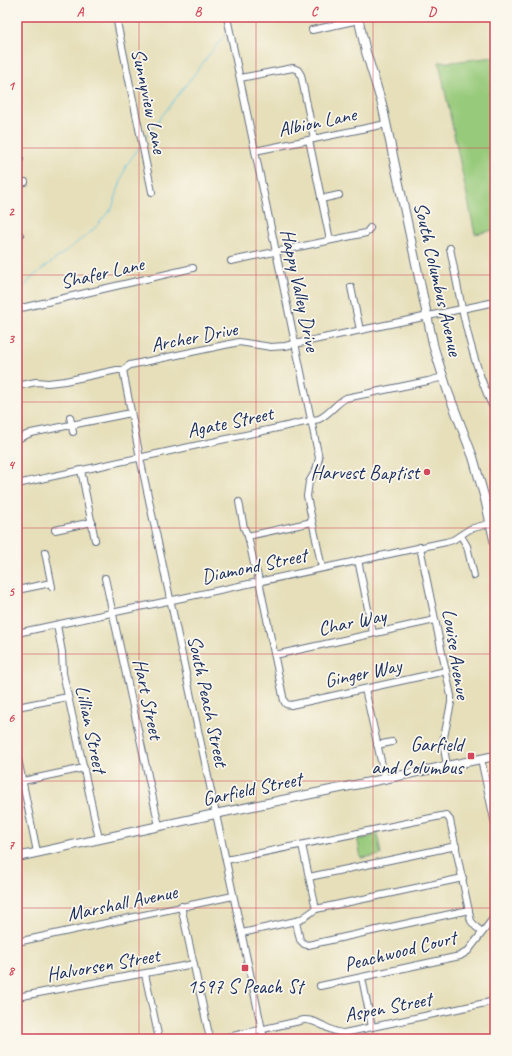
<svg xmlns="http://www.w3.org/2000/svg" width="512" height="1056" font-family="Caveat,sans-serif">
<style>
.green{fill:#98ca7b;stroke:#5a7c6c}
.lines{fill:none;stroke-linecap:round;stroke-linejoin:round}
.stream{stroke:#65c5e3;stroke-width:1}
.minor-casing{stroke:#626d7e;stroke-width:8}
.major-casing{stroke:#626d7e;stroke-width:10}
.minor{stroke:#fff;stroke-width:6}
.major{stroke:#fff;stroke-width:8}
.grid{fill:none;stroke:#d1495b;stroke-width:1;stroke-opacity:0.55}
.poi-dot{fill:#d1495b;stroke:#fbf7ec;stroke-width:1.5}
.labels{text-anchor:middle;dominant-baseline:central;stroke-width:3.5;stroke-linejoin:round;paint-order:stroke}
.street-label{font-size:20px;fill:#1b2f5e;stroke:#fbf7ec}
.poi-label{font-size:20px;fill:#1b2f5e;stroke:#fbf7ec;text-anchor:end}
.neatline{fill:none;stroke:#d1495b;stroke-width:1.5}
.grid-label{font-size:13px;text-anchor:middle;font-weight:bold;fill:#d1495b}
</style>
<rect width="100%" height="100%" fill="#fbf7ec"/>
<filter id="ink" filterUnits="userSpaceOnUse"><feTurbulence type="fractalNoise" baseFrequency=".025" numOctaves="2"/><feDisplacementMap in="SourceGraphic" scale="8" xChannelSelector="R" yChannelSelector="G"/><feConvolveMatrix kernelMatrix="1 2 1 2 8 2 1 2 1" color-interpolation-filters="sRGB"/></filter>
<filter id="wash" filterUnits="userSpaceOnUse"><feTurbulence type="fractalNoise" baseFrequency=".012" numOctaves="4" result="noise"/><feDisplacementMap in="SourceGraphic" scale="16" xChannelSelector="R" yChannelSelector="G"/><feGaussianBlur stdDeviation="0.9" result="paint"/><feColorMatrix in="noise" values="0 0 0 0 0 0 0 0 0 0 0 0 0 0 0 0 0 1.4 0 .05"/><feComposite in="paint" operator="in"/></filter>
<g filter="url(#wash)">
<rect width="100%" height="100%" fill="#e6dfba"/>
<g class="green">
<path d="M 495,57 L 495,230 L 475,234 L 439,62 L 451,62 Z"/>
<path d="M 377,832 L 381,855 L 361,858 L 357,836 L 361,835 L 362,839 L 373,836 L 372,833 Z"/>
</g>
<g class="lines">
<g class="stream">
<path d="M 144,139 L 227,32"/>
<path d="M 17,297 L 31,278 L 93,230 L 112,208 L 126,166 L 139,147"/>
</g>
</g>
</g>
<g filter="url(#ink)">
<g class="lines">
<g class="minor-casing">
<g id="minor">
<path d="M 116,17 L 152,192"/>
<path d="M 227,17 L 319,458 L 316,470 L 309,482 L 307,496 L 322,568"/>
<path d="M 312,30 L 359,20"/>
<path d="M 240,78 L 293,68 L 298,70 L 301,75 L 314,139"/>
<path d="M 309,140 L 330,240"/>
<path d="M 255,151 L 386,124"/>
<path d="M 17,159 L 20,159"/>
<path d="M 17,184 L 25,182"/>
<path d="M 321,199 L 339,195"/>
<path d="M 17,236 L 20,235"/>
<path d="M 450,248 C 461,304 470,360 495,412"/>
<path d="M 231,261 L 366,233 L 370,228"/>
<path d="M 351,287 L 360,330"/>
<path d="M 17,309 L 193,268"/>
<path d="M 123,370 L 140,458 L 264,1039"/>
<path d="M 17,386 L 36,382 L 48,383 L 65,381 L 117,370 L 123,370 L 130,365 L 239,342 L 271,347 L 285,346 L 495,302"/>
<path d="M 70,417 L 73,432"/>
<path d="M 17,439 L 31,433 L 131,413"/>
<path d="M 81,470 L 95,540"/>
<path d="M 17,484 L 319,419 C 330,414 336,403 346,398 L 428,381 L 443,377"/>
<path d="M 239,502 L 244,528 L 248,536 L 254,564 L 258,576 L 284,701 L 286,704 L 291,705 L 446,671"/>
<path d="M 55,530 L 92,522"/>
<path d="M 248,536 L 312,522"/>
<path d="M 461,536 L 467,546 L 474,576"/>
<path d="M 420,547 L 451,696 L 451,703 L 443,742 L 447,766"/>
<path d="M 45,552 L 52,587"/>
<path d="M 358,560 L 373,633"/>
<path d="M 105,578 L 159,826"/>
<path d="M 17,590 L 51,583"/>
<path d="M 57,625 L 62,652 L 63,673 L 99,839"/>
<path d="M 17,633 L 446,542 L 453,540 L 470,529 L 495,522"/>
<path d="M 275,655 L 435,620"/>
<path d="M 365,689 L 385,779"/>
<path d="M 17,707 L 68,697"/>
<path d="M 377,745 L 392,742"/>
<path d="M 17,754 L 37,852"/>
<path d="M 481,759 L 495,824"/>
<path d="M 23,781 L 84,768"/>
<path d="M 302,845 L 316,909"/>
<path d="M 226,860 L 446,815 L 450,820 L 471,921 L 476,927 L 482,932"/>
<path d="M 309,877 L 456,846"/>
<path d="M 181,906 L 210,1039"/>
<path d="M 296,922 L 300,940 L 304,944 L 308,945 L 469,910"/>
<path d="M 242,933 L 300,920 L 316,909 L 463,878"/>
<path d="M 17,942 L 233,896"/>
<path d="M 145,974 L 159,1039"/>
<path d="M 362,978 L 372,1027"/>
<path d="M 320,986 L 460,956 L 468,951 L 495,916"/>
<path d="M 17,997 L 194,964"/>
<path d="M 219,1039 L 304,1020 C 319,1019 329,1033 344,1033 L 495,1001"/>
</g>
</g>
<g class="major-casing">
<g id="major">
<path d="M 358,17 L 366,52 L 382,104 L 434,348 L 448,392 L 473,457 L 485,499 L 495,544"/>
<path d="M 17,857 L 215,814 L 495,756"/>
</g>
</g>
<use href="#minor" class="minor"/>
<use href="#major" class="major"/>
</g>
</g>
<path class="grid" d="M 139,17 L 139,1039M 256,17 L 256,1039M 373,17 L 373,1039M 17,148 L 495,148M 17,275 L 495,275M 17,402 L 495,402M 17,528 L 495,528M 17,654 L 495,654M 17,781 L 495,781M 17,908 L 495,908"/>
<g class="poi-dot">
<circle cx="427" cy="472" r="4"/>
<rect x="467" y="752" width="8" height="8" rx="2"/>
<rect x="241" y="964" width="8" height="8" rx="2"/>
</g>
<g class="labels">
<g class="street-label">
<text transform="translate(149 101) rotate(78)">Sunnyview Lane</text>
<text transform="translate(317 122) rotate(-12)">Albion Lane</text>
<text transform="translate(102 273) rotate(-13)">Shafer Lane</text>
<text transform="translate(438 279) rotate(77)">South Columbus Avenue</text>
<text transform="translate(300 290) rotate(78)">Happy Valley Drive</text>
<text transform="translate(194 337) rotate(-11)">Archer Drive</text>
<text transform="translate(230 422) rotate(-12)">Agate Street</text>
<text transform="translate(254 566) rotate(-12)">Diamond Street</text>
<text transform="translate(352 622) rotate(-12)">Char Way</text>
<text transform="translate(456 654) rotate(81)">Louise Avenue</text>
<text transform="translate(363 673) rotate(-12)">Ginger Way</text>
<text transform="translate(148 699) rotate(78)">Hart Street</text>
<text transform="translate(208 701) rotate(78)">South Peach Street</text>
<text transform="translate(91 729) rotate(78)">Lillian Street</text>
<text transform="translate(252 789) rotate(-12)">Garfield Street</text>
<text transform="translate(122 903) rotate(-12)">Marshall Avenue</text>
<text transform="translate(400 951) rotate(-14)">Peachwood Court</text>
<text transform="translate(103 965) rotate(-10)">Halvorsen Street</text>
<text transform="translate(388 1007) rotate(-11)">Aspen Street</text>
</g>
<g class="poi-label">
<text x="419" y="472">Harvest Baptist</text>
<text x="463" y="744">Garfield<tspan x="463" dy="23">and Columbus</tspan></text>
<text x="245" y="986" text-anchor="middle">1597 S Peach St</text>
</g>
</g>
<rect width="512" height="1056" fill="none" stroke="#fbf7ec" stroke-width="44"/>
<rect x="22" y="22" width="468" height="1012" class="neatline"/>
<g class="grid-label">
<text x="80" y="16">A</text>
<text x="198" y="16">B</text>
<text x="314" y="16">C</text>
<text x="432" y="16">D</text>
<text x="11" y="90">1</text>
<text x="11" y="216">2</text>
<text x="11" y="343">3</text>
<text x="11" y="469">4</text>
<text x="11" y="596">5</text>
<text x="11" y="722">6</text>
<text x="11" y="849">7</text>
<text x="11" y="975">8</text>
</g>
</svg>
